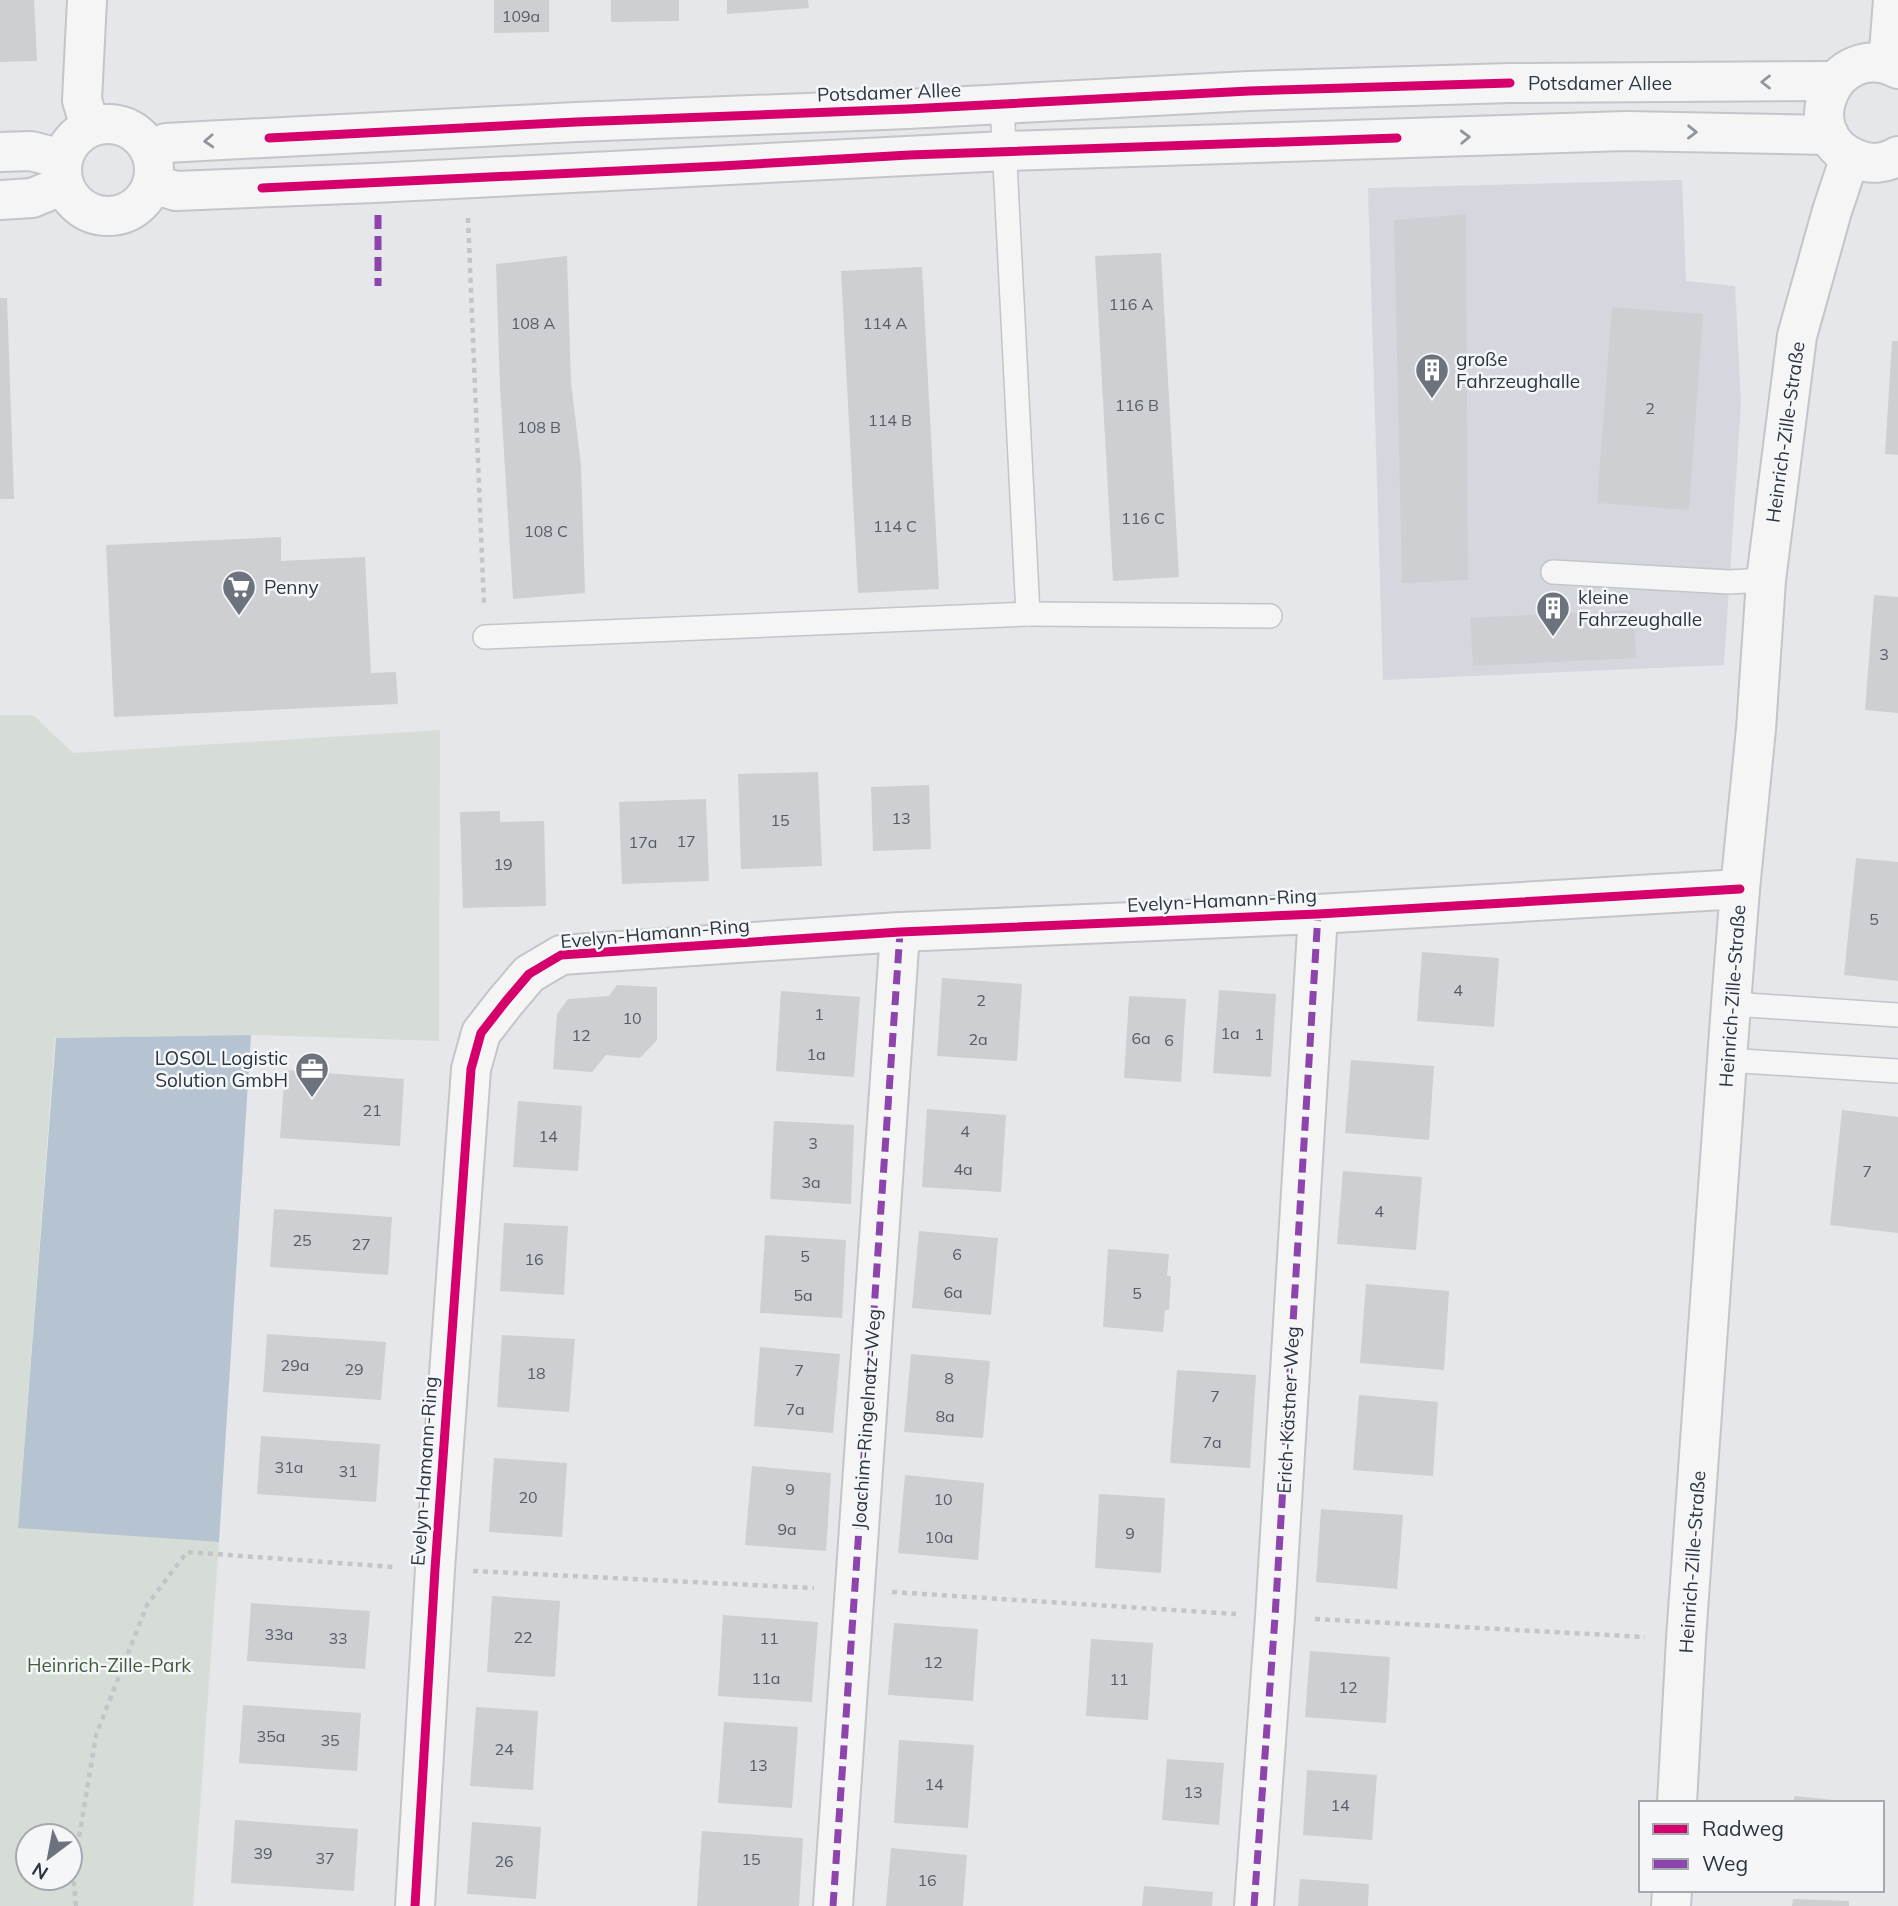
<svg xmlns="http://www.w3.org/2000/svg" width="1898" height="1906" font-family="Mulish,sans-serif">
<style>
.built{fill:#d4d7dd}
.green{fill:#d6ddd6;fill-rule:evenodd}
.water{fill:#b6c4d2}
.building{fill:#cdcfd2}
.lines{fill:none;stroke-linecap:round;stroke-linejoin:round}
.service-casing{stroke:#c3c5c8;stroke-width:26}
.minor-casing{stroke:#c3c5c8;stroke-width:42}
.tertiary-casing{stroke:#c3c5c8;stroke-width:42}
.path{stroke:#c3c5c8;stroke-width:4.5;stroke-dasharray:5 5;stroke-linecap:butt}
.service{stroke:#f5f5f6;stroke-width:23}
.minor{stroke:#f5f5f6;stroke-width:38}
.tertiary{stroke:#f5f5f6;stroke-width:38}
.quiet{stroke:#8e44ad;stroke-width:7;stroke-dasharray:14 7;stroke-linecap:butt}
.cycleway-casing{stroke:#f4f6f8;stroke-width:13}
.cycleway{stroke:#d6006c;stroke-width:9}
.oneway{stroke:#90959c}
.labels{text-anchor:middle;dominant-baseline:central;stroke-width:5;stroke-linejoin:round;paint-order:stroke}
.number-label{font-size:16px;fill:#555c67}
.street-label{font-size:19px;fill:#2c3542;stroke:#f4f6f8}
.poi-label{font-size:19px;fill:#2c3542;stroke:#f4f6f8;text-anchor:start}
.park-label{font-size:19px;fill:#415d3b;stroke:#f4f6f8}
</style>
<rect width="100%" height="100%" fill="#e5e7ea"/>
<path class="built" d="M 1682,180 L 1686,281 L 1735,286 L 1741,403 L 1724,665 L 1383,680 L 1368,188 Z"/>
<path class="green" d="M 0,715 L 33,715 L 73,753 L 440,730 L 439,1041 L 251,1035 L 55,1038 L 18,1527 L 219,1542 L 193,1906 L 0,1906 ZM 28,1836 L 70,1836 L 70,1878 L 28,1878 Z"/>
<path class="water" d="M 251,1035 L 219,1542 L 18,1528 L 56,1038 Z"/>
<g class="building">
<path d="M 0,0 L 34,0 L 37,61 L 0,62 Z"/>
<path d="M 494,0 L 549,0 L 549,32 L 494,33 Z"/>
<path d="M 611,0 L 679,0 L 679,21 L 611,22 Z"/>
<path d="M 727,0 L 808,0 L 809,8 L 727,14 Z"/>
<path d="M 1466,214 L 1468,580 L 1402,583 L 1394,220 Z"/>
<path d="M 1161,253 L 1179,577 L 1113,581 L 1095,256 Z"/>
<path d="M 567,256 L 571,382 L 581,466 L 585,593 L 513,599 L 500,387 L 496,264 Z"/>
<path d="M 922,267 L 939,589 L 858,593 L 841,271 Z"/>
<path d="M 0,298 L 7,298 L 14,499 L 0,499 Z"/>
<path d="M 1612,307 L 1703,314 L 1689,510 L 1597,503 Z"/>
<path d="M 1892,341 L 1898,341 L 1898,455 L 1885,454 Z"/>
<path d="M 281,537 L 281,561 L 365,557 L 371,673 L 396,672 L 398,704 L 114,717 L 106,545 Z"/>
<path d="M 1874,595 L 1898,597 L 1898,713 L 1865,710 Z"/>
<path d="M 1634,610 L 1636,658 L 1473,666 L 1470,618 Z"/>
<path d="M 818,772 L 822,866 L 741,869 L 738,774 Z"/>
<path d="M 929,785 L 931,849 L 873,851 L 871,787 Z"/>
<path d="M 706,799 L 709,881 L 622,884 L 619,802 Z"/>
<path d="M 500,811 L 500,822 L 544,821 L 546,906 L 463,908 L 460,812 Z"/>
<path d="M 1856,858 L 1898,862 L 1898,981 L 1844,975 Z"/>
<path d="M 1422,952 L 1499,958 L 1494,1027 L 1417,1021 Z"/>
<path d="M 942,978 L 1022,984 L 1017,1061 L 937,1056 Z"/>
<path d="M 617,985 L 657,987 L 657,1040 L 640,1058 L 606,1055 L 592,1072 L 553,1069 L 557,1014 L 568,999 L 609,996 Z"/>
<path d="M 1219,990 L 1276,994 L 1271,1077 L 1213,1073 Z"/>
<path d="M 781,991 L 860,997 L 854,1077 L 776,1071 Z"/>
<path d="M 1129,996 L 1186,999 L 1181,1082 L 1124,1078 Z"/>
<path d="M 1351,1060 L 1434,1066 L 1429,1140 L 1345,1133 Z"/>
<path d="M 285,1070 L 404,1079 L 400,1146 L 280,1138 Z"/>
<path d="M 518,1101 L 582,1106 L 578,1171 L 513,1167 Z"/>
<path d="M 927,1109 L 1006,1115 L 1001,1192 L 922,1187 Z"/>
<path d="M 1842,1110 L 1898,1117 L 1898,1233 L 1830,1225 Z"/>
<path d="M 774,1121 L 854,1125 L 851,1204 L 770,1199 Z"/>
<path d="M 1343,1171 L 1422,1177 L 1416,1250 L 1337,1244 Z"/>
<path d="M 274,1209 L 392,1217 L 388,1275 L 270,1267 Z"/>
<path d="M 504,1223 L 568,1226 L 564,1295 L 500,1291 Z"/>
<path d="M 919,1231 L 998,1238 L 991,1315 L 912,1308 Z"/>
<path d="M 765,1235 L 846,1240 L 842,1318 L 760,1313 Z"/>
<path d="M 1108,1249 L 1169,1254 L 1167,1276 L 1171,1276 L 1169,1310 L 1165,1310 L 1163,1332 L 1103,1327 Z"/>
<path d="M 1366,1284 L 1449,1291 L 1444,1370 L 1360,1363 Z"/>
<path d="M 267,1334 L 386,1342 L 381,1400 L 263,1392 Z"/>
<path d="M 502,1335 L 575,1339 L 569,1412 L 497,1407 Z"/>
<path d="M 760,1347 L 840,1354 L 833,1433 L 754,1426 Z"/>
<path d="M 911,1354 L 990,1361 L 983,1438 L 904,1432 Z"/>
<path d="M 1177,1370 L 1256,1375 L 1250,1468 L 1170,1463 Z"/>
<path d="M 1359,1395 L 1438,1402 L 1433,1476 L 1353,1470 Z"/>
<path d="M 261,1436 L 380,1444 L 376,1502 L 257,1494 Z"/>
<path d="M 494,1458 L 567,1463 L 562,1537 L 489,1532 Z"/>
<path d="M 752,1466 L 831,1473 L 826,1551 L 745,1545 Z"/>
<path d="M 905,1475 L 984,1483 L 978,1560 L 898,1553 Z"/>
<path d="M 1099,1494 L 1165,1498 L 1161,1573 L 1095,1568 Z"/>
<path d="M 1321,1509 L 1403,1515 L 1397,1589 L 1316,1582 Z"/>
<path d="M 492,1596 L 560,1601 L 555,1677 L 487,1672 Z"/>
<path d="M 251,1603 L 370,1611 L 365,1669 L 247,1661 Z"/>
<path d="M 723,1615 L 818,1622 L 812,1702 L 718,1696 Z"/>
<path d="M 894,1623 L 978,1629 L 973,1701 L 888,1695 Z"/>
<path d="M 1091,1639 L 1153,1643 L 1148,1720 L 1086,1716 Z"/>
<path d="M 1310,1651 L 1390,1657 L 1386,1723 L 1305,1717 Z"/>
<path d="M 243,1705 L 361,1713 L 357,1771 L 239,1763 Z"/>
<path d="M 476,1707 L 538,1711 L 533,1790 L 470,1786 Z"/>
<path d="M 724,1722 L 798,1727 L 792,1808 L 718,1803 Z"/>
<path d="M 899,1740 L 974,1745 L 968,1828 L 894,1823 Z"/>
<path d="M 1167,1759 L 1224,1763 L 1219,1825 L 1162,1820 Z"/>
<path d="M 1307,1770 L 1377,1775 L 1372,1840 L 1303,1835 Z"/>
<path d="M 1794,1796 L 1845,1801 L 1845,1803 L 1794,1803 Z"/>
<path d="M 235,1820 L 358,1829 L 354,1891 L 231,1883 Z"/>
<path d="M 472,1822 L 541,1827 L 536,1899 L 467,1894 Z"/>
<path d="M 702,1831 L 803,1838 L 799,1906 L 697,1906 Z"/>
<path d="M 891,1848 L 967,1855 L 963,1906 L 886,1906 Z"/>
<path d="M 1300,1879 L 1369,1884 L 1368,1906 L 1298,1906 Z"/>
<path d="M 1144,1886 L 1213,1892 L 1212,1906 L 1142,1906 Z"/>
<path d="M 1793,1899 L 1849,1901 L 1849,1906 L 1792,1906 Z"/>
</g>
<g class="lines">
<g class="service-casing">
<g id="service">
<path d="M 1553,572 L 1729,582 L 1766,580"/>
<path d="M 1028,614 L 1270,616"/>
<path d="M 485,637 L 1028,614 L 1002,104"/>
<path d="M 1731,1004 L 1898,1015"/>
<path d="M 1727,1060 L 1898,1071"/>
</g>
</g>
<g class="minor-casing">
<g id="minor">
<path d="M 87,0 L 82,100 L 90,127"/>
<path d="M 1888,64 L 1893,0"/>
<path d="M 1677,1803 L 1686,1639 L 1731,1004 L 1740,889 L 1756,729 L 1766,580 L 1797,336 L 1832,211 L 1850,157"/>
<path d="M 415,1906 L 435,1569 L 471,1069 L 481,1033 L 506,1001 L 529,974 L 561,955 L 900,932 L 1318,914 L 1740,889"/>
<path d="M 833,1906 L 900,932"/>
<path d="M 1254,1906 L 1275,1617 L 1318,914"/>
<path d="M 1671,1906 L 1672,1890"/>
</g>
</g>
<g class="tertiary-casing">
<g id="tertiary">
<path d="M 1898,69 C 1834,37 1792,134 1856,159 C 1870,165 1885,164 1898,156"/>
<circle cx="108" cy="170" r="46"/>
<path d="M 150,150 L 166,143 L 203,141 L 576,122 L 908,109 L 1249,91 L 1510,83 L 1834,81"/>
<path d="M 0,152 L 31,151 L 62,159"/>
<path d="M 152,184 L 176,191 L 374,183 L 1005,151 L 1626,131 L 1829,135"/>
<path d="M 0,200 L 32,198 L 64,185"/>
</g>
</g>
<g class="path">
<path d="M 468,218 L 484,605"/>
<path d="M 473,1571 L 814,1588"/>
<path d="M 892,1592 L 1236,1614"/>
<path d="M 1315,1619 L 1645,1637"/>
<path d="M 76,1906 L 73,1874 L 96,1735 L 147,1605 L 187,1552 L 394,1567"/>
</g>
<use href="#service" class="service"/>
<use href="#minor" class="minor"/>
<use href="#tertiary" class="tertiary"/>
<g class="quiet">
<path d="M 378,215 L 378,286"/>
<path d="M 833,1906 L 900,932"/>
<path d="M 1254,1906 L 1275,1617 L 1318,914"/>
</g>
<g class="cycleway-casing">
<g id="cycleway">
<path d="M 269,138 L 576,122 L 908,109 L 1249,91 L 1510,83"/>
<path d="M 262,188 L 721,166 L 909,155 L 1397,138"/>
<path d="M 415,1906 L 435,1569 L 471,1069 L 481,1033 L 506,1001 L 529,974 L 561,955 L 900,932 L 1318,914 L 1740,889"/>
</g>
</g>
<use href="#cycleway" class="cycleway"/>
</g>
<defs><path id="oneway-chevron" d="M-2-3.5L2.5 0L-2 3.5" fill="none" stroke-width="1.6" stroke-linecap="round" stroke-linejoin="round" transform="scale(1.75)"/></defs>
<g class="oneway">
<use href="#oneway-chevron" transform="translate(1766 82) rotate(180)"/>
<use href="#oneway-chevron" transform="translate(1692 132) rotate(1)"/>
<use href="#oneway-chevron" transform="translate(1465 137) rotate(-2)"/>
<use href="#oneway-chevron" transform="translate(209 141) rotate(177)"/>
</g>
<defs>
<g id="building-pin" transform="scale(1.75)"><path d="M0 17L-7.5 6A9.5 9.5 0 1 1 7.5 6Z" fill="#6d737d" stroke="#f4f6f8"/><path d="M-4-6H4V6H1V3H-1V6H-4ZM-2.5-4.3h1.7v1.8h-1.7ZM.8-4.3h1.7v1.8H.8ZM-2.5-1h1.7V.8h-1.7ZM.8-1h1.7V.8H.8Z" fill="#fff"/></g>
<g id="supermarket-pin" transform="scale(1.75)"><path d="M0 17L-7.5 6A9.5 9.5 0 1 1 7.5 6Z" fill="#6d737d" stroke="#f4f6f8"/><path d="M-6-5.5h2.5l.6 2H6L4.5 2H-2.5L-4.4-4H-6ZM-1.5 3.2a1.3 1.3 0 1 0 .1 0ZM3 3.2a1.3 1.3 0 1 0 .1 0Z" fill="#fff"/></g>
<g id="office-pin" transform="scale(1.75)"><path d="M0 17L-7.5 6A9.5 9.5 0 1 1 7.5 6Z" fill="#6d737d" stroke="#f4f6f8"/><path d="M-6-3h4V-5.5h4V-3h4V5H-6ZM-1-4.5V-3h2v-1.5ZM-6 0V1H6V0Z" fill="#fff"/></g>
</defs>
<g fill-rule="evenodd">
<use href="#building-pin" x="1432" y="370"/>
<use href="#supermarket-pin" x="239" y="587"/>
<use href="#building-pin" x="1553" y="608"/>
<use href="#office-pin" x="312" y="1069"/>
</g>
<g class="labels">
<g class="number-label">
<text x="521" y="16">109a</text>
<text x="1131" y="304">116 A</text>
<text x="533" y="323">108 A</text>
<text x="885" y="323">114 A</text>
<text x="1137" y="405">116 B</text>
<text x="1650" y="408">2</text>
<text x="890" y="420">114 B</text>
<text x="539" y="427">108 B</text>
<text x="1143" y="518">116 C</text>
<text x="895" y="526">114 C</text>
<text x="546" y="531">108 C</text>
<text x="1884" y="654">3</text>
<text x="901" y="818">13</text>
<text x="780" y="820">15</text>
<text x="686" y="841">17</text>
<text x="643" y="842">17a</text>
<text x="503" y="864">19</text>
<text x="1874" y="919">5</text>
<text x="1458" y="990">4</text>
<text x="981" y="1000">2</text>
<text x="819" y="1014">1</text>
<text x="632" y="1018">10</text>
<text x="1230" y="1033">1a</text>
<text x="1259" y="1034">1</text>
<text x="581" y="1035">12</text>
<text x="1141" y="1038">6a</text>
<text x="978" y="1039">2a</text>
<text x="1169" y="1040">6</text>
<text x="816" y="1054">1a</text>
<text x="372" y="1110">21</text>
<text x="965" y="1131">4</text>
<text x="548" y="1136">14</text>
<text x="813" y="1143">3</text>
<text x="963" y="1169">4a</text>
<text x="1867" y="1171">7</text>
<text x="811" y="1182">3a</text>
<text x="1379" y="1211">4</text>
<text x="302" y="1240">25</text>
<text x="361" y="1244">27</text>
<text x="957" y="1254">6</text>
<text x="805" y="1256">5</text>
<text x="534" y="1259">16</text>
<text x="953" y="1292">6a</text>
<text x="1137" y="1293">5</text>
<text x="803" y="1295">5a</text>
<text x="295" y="1365">29a</text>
<text x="354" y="1369">29</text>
<text x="799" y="1370">7</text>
<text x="536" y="1373">18</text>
<text x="949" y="1378">8</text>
<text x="1215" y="1396">7</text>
<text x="795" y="1409">7a</text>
<text x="945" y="1416">8a</text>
<text x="1212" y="1442">7a</text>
<text x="289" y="1467">31a</text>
<text x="348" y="1471">31</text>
<text x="790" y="1489">9</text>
<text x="528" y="1497">20</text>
<text x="943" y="1499">10</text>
<text x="787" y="1529">9a</text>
<text x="1130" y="1533">9</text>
<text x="939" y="1537">10a</text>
<text x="279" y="1634">33a</text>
<text x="523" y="1637">22</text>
<text x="338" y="1638">33</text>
<text x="769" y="1638">11</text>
<text x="933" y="1662">12</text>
<text x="766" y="1678">11a</text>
<text x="1119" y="1679">11</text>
<text x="1348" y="1687">12</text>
<text x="271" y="1736">35a</text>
<text x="330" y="1740">35</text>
<text x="504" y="1749">24</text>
<text x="758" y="1765">13</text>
<text x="934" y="1784">14</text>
<text x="1193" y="1792">13</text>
<text x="1340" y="1805">14</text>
<text x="263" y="1853">39</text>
<text x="325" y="1858">37</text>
<text x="751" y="1859">15</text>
<text x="504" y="1861">26</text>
<text x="927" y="1880">16</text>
</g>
<g class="street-label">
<text x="1600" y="83">Potsdamer Allee</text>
<text transform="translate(889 92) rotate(-2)">Potsdamer Allee</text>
<text transform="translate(1785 432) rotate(-82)">Heinrich-Zille-Straße</text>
<text transform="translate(1222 900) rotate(-3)">Evelyn-Hamann-Ring</text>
<text transform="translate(655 933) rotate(-5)">Evelyn-Hamann-Ring</text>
<text transform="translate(1732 996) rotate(-86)">Heinrich-Zille-Straße</text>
<text transform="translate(1288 1410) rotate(-87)">Erich-Kästner-Weg</text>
<text transform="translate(866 1419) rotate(-86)">Joachim-Ringelnatz-Weg</text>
<text transform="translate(424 1471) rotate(-86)">Evelyn-Hamann-Ring</text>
<text transform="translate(1692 1562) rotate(-86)">Heinrich-Zille-Straße</text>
</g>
<g class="poi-label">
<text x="1456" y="359">große<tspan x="1456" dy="22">Fahrzeughalle</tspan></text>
<text x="264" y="587">Penny</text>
<text x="1578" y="597">kleine<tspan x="1578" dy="22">Fahrzeughalle</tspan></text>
<text x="288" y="1058" text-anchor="end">LOSOL Logistic<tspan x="288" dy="22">Solution GmbH</tspan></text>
</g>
<g class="park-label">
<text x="109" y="1665">Heinrich-Zille-Park</text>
</g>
</g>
<rect x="1639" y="1801" width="245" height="91" fill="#f4f6f8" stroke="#a4a9af" stroke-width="2"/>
<rect x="1653" y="1824" width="35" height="10" fill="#d6006c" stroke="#a4a9af" stroke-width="2"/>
<text x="1702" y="1836" font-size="21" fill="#2c3542">Radweg</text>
<rect x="1653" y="1859" width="35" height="10" fill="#8e44ad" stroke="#a4a9af" stroke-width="2"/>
<text x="1702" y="1871" font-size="21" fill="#2c3542">Weg</text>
<g transform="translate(49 1857) rotate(212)"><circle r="33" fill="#f4f6f8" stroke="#a4a9af" stroke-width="2"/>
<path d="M0-5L12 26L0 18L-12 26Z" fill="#6d737d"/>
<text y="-10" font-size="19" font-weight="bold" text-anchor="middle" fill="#2c3542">N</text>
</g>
</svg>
